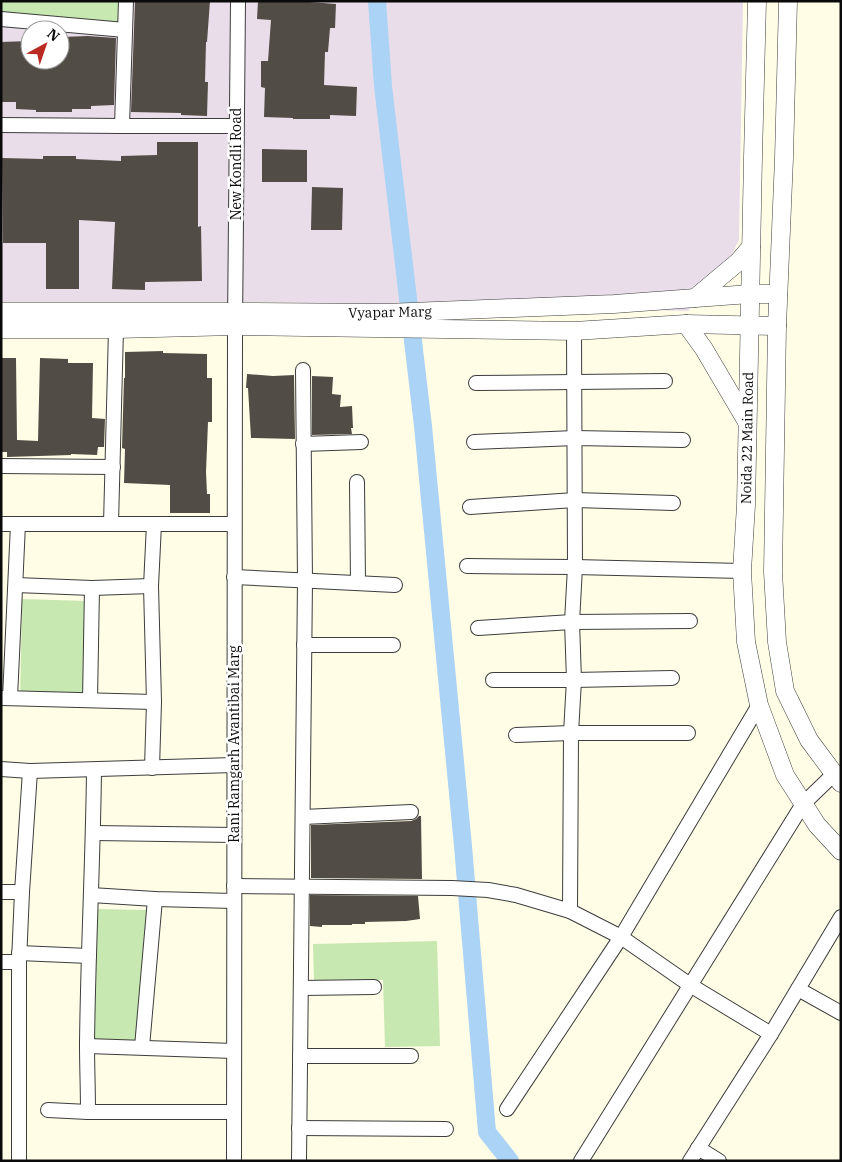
<svg xmlns="http://www.w3.org/2000/svg" width="842" height="1162" font-family="'IBM Plex Serif',serif">
<style>
.industrial{fill:#e9dde9;fill-rule:evenodd}
.green{fill:#c8e8b1}
.lines{fill:none;stroke-linecap:round;stroke-linejoin:round}
.canal{stroke:#abd3f6;stroke-width:18}
.building{fill:#524c46}
.minor-casing{stroke:#3d3d3d;stroke-width:16}
.tertiary-casing{stroke:#3d3d3d;stroke-width:19}
.minor{stroke:#fff;stroke-width:14}
.tertiary{stroke:#fff;stroke-width:18}
.labels{text-anchor:middle;dominant-baseline:central;stroke-width:5;stroke-linejoin:round;paint-order:stroke}
.street-label{font-size:14px;fill:#0a0a0a;stroke:#fff}
</style>
<rect width="100%" height="100%" fill="#fffde6"/>
<path class="industrial" d="M 1,1 L 743,1 L 739,240 L 720,277 L 688,311 L 261,302 L 1,302 ZM 30,30 L 60,30 L 60,60 L 30,60 Z"/>
<g class="green">
<path d="M 1,1 L 120,1 L 119,24 L 1,21 Z"/>
<path d="M 22,599 L 87,601 L 85,704 L 20,702 Z"/>
<path d="M 94,909 L 150,910 L 147,1054 L 91,1053 Z"/>
<path d="M 437,941 L 440,1046 L 385,1047 L 383,980 L 314,982 L 313,944 Z"/>
</g>
<g class="lines">
<path class="canal" d="M 377,1 L 383,86 L 423,426 L 463,846 L 487,1132 L 510,1161"/>
</g>
<g class="building">
<path d="M 135,1 L 210,1 L 207,42 L 206,42 L 205,82 L 208,82 L 207,116 L 181,115 L 181,113 L 131,112 Z"/>
<path d="M 258,1 L 296,1 L 336,4 L 335,28 L 330,28 L 328,52 L 325,52 L 324,85 L 357,87 L 356,116 L 330,115 L 330,119 L 293,119 L 293,118 L 264,117 L 265,88 L 261,87 L 261,61 L 268,61 L 271,20 L 257,19 Z"/>
<path d="M 88,36 L 116,38 L 114,105 L 91,106 L 91,109 L 72,109 L 72,112 L 36,112 L 36,110 L 16,109 L 16,102 L 1,102 L 1,42 L 30,41 L 30,60 L 60,60 L 60,37 Z"/>
<path d="M 157,142 L 198,142 L 198,227 L 201,226 L 202,281 L 145,282 L 145,290 L 112,289 L 115,222 L 79,220 L 79,289 L 46,289 L 46,243 L 3,243 L 2,158 L 43,159 L 43,156 L 76,156 L 76,159 L 121,161 L 121,156 L 157,155 Z"/>
<path d="M 262,149 L 307,150 L 307,182 L 262,182 Z"/>
<path d="M 312,187 L 343,188 L 342,230 L 311,230 Z"/>
<path d="M 163,351 L 163,353 L 207,354 L 207,378 L 212,378 L 212,422 L 208,422 L 206,472 L 207,494 L 210,494 L 210,513 L 170,513 L 170,485 L 124,483 L 125,449 L 122,448 L 124,378 L 125,378 L 125,352 Z"/>
<path d="M 1,358 L 16,358 L 17,440 L 38,441 L 40,358 L 68,359 L 68,363 L 93,363 L 92,418 L 105,419 L 104,447 L 98,447 L 97,455 L 71,454 L 71,455 L 7,457 L 7,452 L 1,452 Z"/>
<path d="M 247,374 L 273,376 L 294,375 L 295,439 L 251,438 L 248,388 L 246,388 Z"/>
<path d="M 312,376 L 333,377 L 332,394 L 341,395 L 340,407 L 352,406 L 353,428 L 351,428 L 352,434 L 312,435 Z"/>
<path d="M 419,816 L 421,816 L 422,879 L 311,878 L 311,825 L 411,821 L 416,819 Z"/>
<path d="M 310,895 L 418,896 L 420,919 L 406,921 L 365,922 L 365,924 L 352,924 L 352,925 L 322,925 L 322,927 L 310,926 Z"/>
</g>
<g class="lines">
<g class="minor-casing">
<g id="minor">
<path d="M 1,19 L 125,30"/>
<path d="M 1,125 L 122,126 L 236,126"/>
<path d="M 122,126 L 126,1"/>
<path d="M 476,383 L 665,381"/>
<path d="M 474,442 L 575,438 L 683,440"/>
<path d="M 303,444 L 361,442"/>
<path d="M 1,466 L 113,467"/>
<path d="M 357,482 L 358,583"/>
<path d="M 470,507 L 575,500 L 673,503"/>
<path d="M 1,524 L 234,524"/>
<path d="M 111,524 L 116,329"/>
<path d="M 467,566 L 575,567 L 742,571"/>
<path d="M 234,577 L 395,585"/>
<path d="M 16,585 L 92,588 L 151,586"/>
<path d="M 478,628 L 572,622 L 690,621"/>
<path d="M 304,645 L 393,645"/>
<path d="M 493,680 L 574,680 L 672,678"/>
<path d="M 2,698 L 154,702"/>
<path d="M 10,698 L 18,524"/>
<path d="M 90,700 L 92,588"/>
<path d="M 516,735 L 571,733 L 688,733"/>
<path d="M 152,768 L 154,702 L 151,586 L 154,524"/>
<path d="M 1,769 L 30,771 L 234,765"/>
<path d="M 303,817 L 411,812"/>
<path d="M 94,833 L 234,835"/>
<path d="M 234,886 L 452,888 L 488,890 L 516,895 L 570,911 L 621,937 L 690,985 L 771,1034"/>
<path d="M 1,892 L 22,892"/>
<path d="M 91,895 L 155,899 L 234,901"/>
<path d="M 570,911 L 571,733 L 574,680 L 572,622 L 575,567 L 574,331"/>
<path d="M 19,953 L 89,956"/>
<path d="M 1,962 L 19,962"/>
<path d="M 301,988 L 374,987"/>
<path d="M 798,989 L 841,1013"/>
<path d="M 87,1046 L 234,1051"/>
<path d="M 142,1047 L 155,899"/>
<path d="M 300,1056 L 411,1056"/>
<path d="M 507,1109 L 621,937 L 759,705"/>
<path d="M 48,1110 L 88,1112 L 234,1112"/>
<path d="M 88,1112 C 88,1089 87,1066 87,1044 C 88,952 93,861 94,770"/>
<path d="M 299,1128 L 446,1129"/>
<path d="M 698,1148 L 719,1161"/>
<path d="M 19,1161 L 19,962 L 22,892 L 30,771"/>
<path d="M 234,1161 L 235,326 L 238,1"/>
<path d="M 299,1161 L 305,580 L 303,370"/>
<path d="M 581,1161 L 803,804 L 834,774"/>
<path d="M 690,1161 L 771,1034 L 841,917"/>
</g>
</g>
<g class="tertiary-casing">
<g id="tertiary">
<path d="M 757,1 L 753,157 L 746,505 L 742,571 L 746,642 L 759,705 L 785,775 L 817,825 L 841,851"/>
<path d="M 788,1 L 784,158 L 777,326 L 773,572 L 777,642 L 785,691 L 809,740 L 841,783"/>
<path d="M 695,298 L 738,262 L 751,247"/>
<path d="M 1,312 L 250,312 L 386,313 L 614,304 L 750,294 L 778,294"/>
<path d="M 686,324 L 704,349 L 747,422"/>
<path d="M 1,329 L 116,329 L 235,326 L 574,331 L 686,324 L 777,326"/>
</g>
</g>
<use href="#minor" class="minor"/>
<use href="#tertiary" class="tertiary"/>
</g>
<g class="labels">
<g class="street-label">
<text transform="translate(236 164) rotate(-90)">New Kondli Road</text>
<text transform="translate(390 312) rotate(-1)">Vyapar Marg</text>
<text transform="translate(747 438) rotate(-89)">Noida 22 Main Road</text>
<text transform="translate(234 744) rotate(-90)">Rani Ramgarh Avantibai Marg</text>
</g>
</g>
<rect width="842" height="1162" fill="none" stroke="#0a0a0a" stroke-width="5"/>
<g transform="translate(45 45) rotate(40)"><circle r="24" fill="#ffffff" stroke="#9d9d9d"/>
<path d="M0-4L9 19L0 12L-9 19Z" fill="#b92a22"/>
<text y="-8" font-size="14" font-weight="bold" text-anchor="middle" fill="#0a0a0a">N</text>
</g>
</svg>
